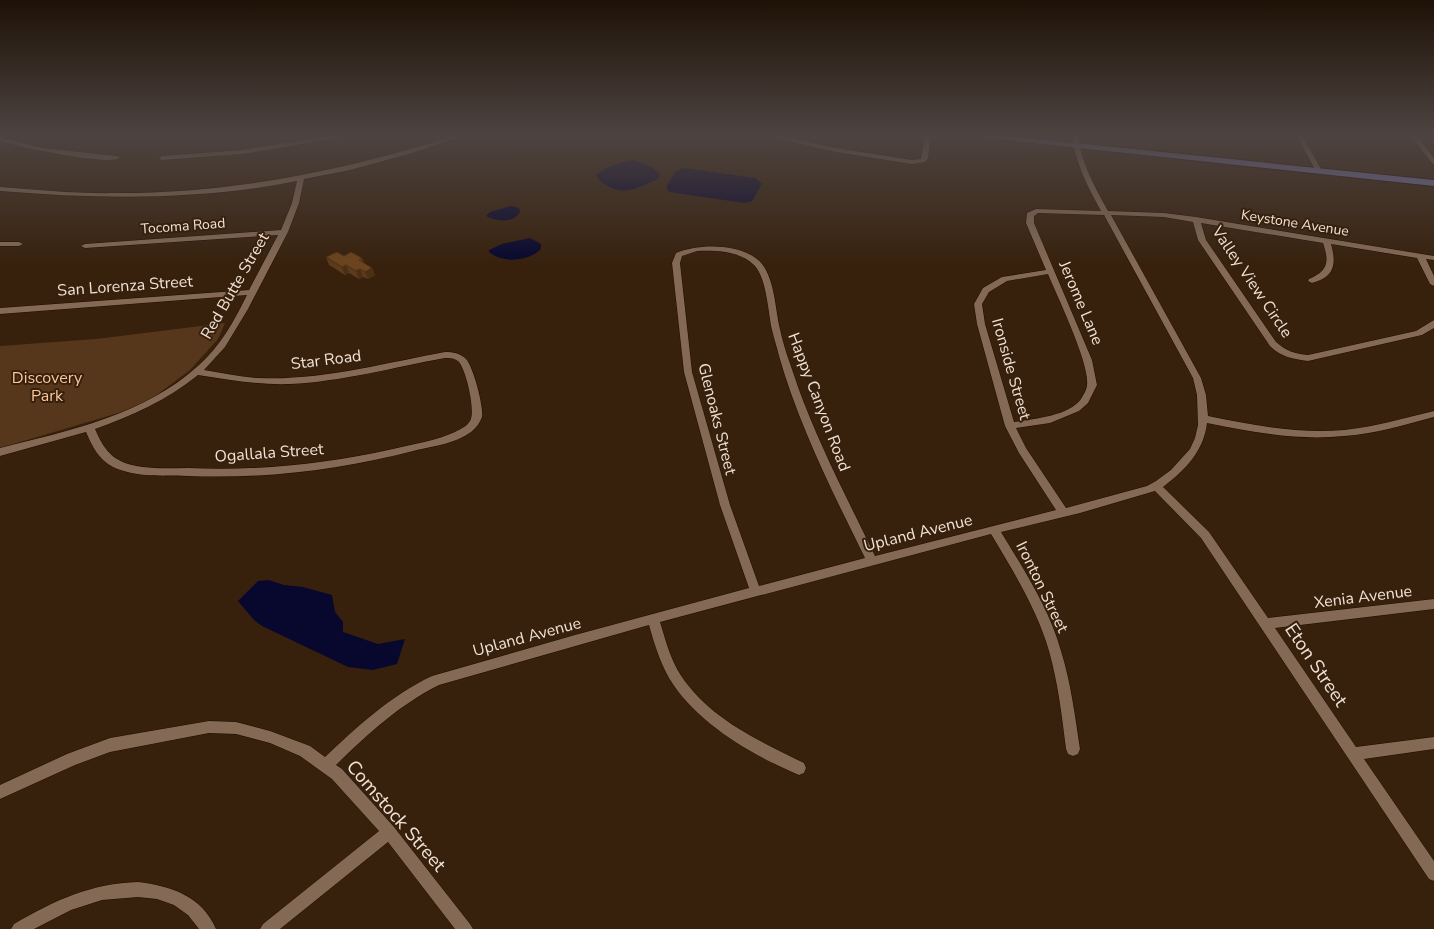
<svg xmlns="http://www.w3.org/2000/svg" width="1434" height="929" font-family="'Nunito Sans',sans-serif">
<style>
.green{fill:#56371b}
.water{fill:#08082f}
.lines{fill:none;stroke-linecap:round;stroke-linejoin:round}
.minor-casing{stroke:#1e0a00;stroke-width:1}
.major-casing{stroke:#1e0a00;stroke-width:2}
.minor{fill:#846a54;fill-rule:evenodd}
.major{fill:#7675af;fill-rule:evenodd}
.wall{fill:#5c3a1a}
.shaded-wall{fill:#4b2f15}
.building{fill:#6b431e;stroke:#4b2f15}
.labels{text-anchor:middle;dominant-baseline:central;stroke-width:4;stroke-linejoin:round;paint-order:stroke}
.far-street-label{font-size:14px;fill:#f0e1d5;stroke:#37210d}
.street-label{font-size:16px;fill:#f0e1d5;stroke:#37210d}
.park-label{font-size:16px;fill:#fbc69a;stroke:#37210d}
.near-street-label{font-size:19px;fill:#f0e1d5;stroke:#37210d}
</style>
<rect width="100%" height="100%" fill="#37210d"/>
<path class="green" d="M 225,323 L 218,339 L 190,370 L 142,406 L 0,448 L 0,346 L 96,339 Z"/>
<g class="water">
<path d="M 633,160 C 643,162 654,167 660,175 L 658,179 C 641,186 626,197 608,186 C 603,183 598,181 596,175 C 605,167 621,162 633,160 Z"/>
<path d="M 684,168 L 755,178 L 762,184 L 752,201 L 745,203 L 669,192 L 666,187 L 676,171 Z"/>
<path d="M 511,206 L 519,208 L 520,212 C 514,223 496,222 486,216 L 490,212 Z"/>
<path d="M 530,238 L 541,244 L 541,249 C 529,261 503,264 489,252 L 489,250 L 502,244 Z"/>
<path d="M 269,580 L 284,585 L 303,587 L 332,595 L 335,612 L 343,622 L 343,632 L 378,644 L 405,639 L 397,664 L 373,670 L 348,667 L 262,626 L 254,620 L 238,601 L 258,581 Z"/>
</g>
<g class="lines">
<g class="minor-casing">
<g id="minor">
<path d="M 336,135 L 349,135 L 346,137 L 242,154 L 162,160 L 159,158 L 162,156 L 242,150 Z"/>
<path d="M 458,135 L 466,135 L 409,154 L 350,170 L 304,179 L 299,203 L 288,232 L 248,309 L 225,347 L 204,370 C 222,373 240,377 258,378 C 319,381 385,363 445,352 C 453,352 460,353 466,359 C 473,366 484,407 482,417 C 480,423 476,428 471,432 C 456,443 435,446 417,450 C 339,470 269,479 188,476 C 163,475 137,478 113,467 C 99,460 92,446 86,432 L 0,456 L 0,448 C 68,431 144,415 198,366 C 220,347 234,321 247,295 L 0,314 L 0,308 L 249,290 L 278,235 L 85,248 L 81,246 L 85,244 L 281,230 L 292,203 L 297,181 C 199,201 99,199 0,191 L 0,187 C 39,190 78,194 118,193 C 235,193 346,170 458,135 ZM 445,358 C 450,358 455,358 459,362 C 466,370 476,412 470,421 C 467,426 461,429 455,432 C 436,441 413,444 393,449 C 325,464 258,471 188,468 C 173,468 158,469 143,467 C 115,463 106,454 95,429 C 132,416 167,400 198,375 C 229,380 259,385 290,384 C 339,382 396,367 445,358 Z"/>
<path d="M 762,135 L 772,135 L 836,148 L 912,160 L 921,159 L 925,135 L 931,135 L 928,158 L 925,162 L 912,164 L 836,152 Z"/>
<path d="M 1072,135 L 1078,135 C 1081,163 1095,187 1108,211 L 1164,213 L 1196,217 L 1434,256 L 1434,260 L 1426,259 L 1434,276 L 1434,286 L 1430,284 L 1417,258 L 1331,244 C 1337,265 1334,277 1312,283 L 1308,281 L 1309,279 C 1329,271 1329,261 1323,243 L 1201,223 L 1206,240 L 1276,342 C 1286,351 1295,354 1308,355 L 1416,331 L 1434,320 L 1434,328 L 1422,335 L 1308,361 C 1293,359 1281,357 1270,346 L 1198,240 L 1193,222 L 1164,217 L 1111,215 L 1201,378 L 1206,395 L 1208,416 C 1253,425 1298,434 1344,430 C 1375,427 1404,418 1434,411 L 1434,417 C 1404,425 1375,434 1344,436 C 1298,441 1252,432 1207,423 C 1204,451 1185,470 1163,487 L 1209,532 L 1268,618 L 1434,599 L 1434,609 L 1275,628 L 1356,747 L 1434,737 L 1434,749 L 1364,759 L 1434,861 L 1434,881 L 1429,879 L 1201,538 L 1155,491 L 1080,513 L 1001,532 C 1024,570 1049,608 1061,651 C 1071,683 1075,716 1080,749 L 1078,754 L 1073,756 L 1068,754 L 1066,749 C 1062,716 1058,683 1049,651 C 1037,609 1013,571 991,534 L 660,622 C 665,638 669,654 677,669 C 704,716 757,740 804,763 L 806,768 L 804,773 L 799,775 C 752,755 696,723 669,678 C 660,662 654,643 649,625 L 439,685 C 399,705 368,734 336,765 L 342,769 L 394,827 L 470,924 L 473,929 L 455,929 L 388,842 L 280,929 L 260,929 L 263,924 L 379,831 L 332,779 L 300,756 L 270,743 L 236,734 L 209,733 L 110,752 L 75,765 L 0,799 L 0,785 L 67,754 L 110,738 L 209,721 L 236,722 L 270,731 L 310,746 L 325,757 C 358,726 390,696 432,676 L 575,635 L 749,588 L 720,505 L 684,372 L 672,263 L 676,253 C 699,243 745,243 762,264 C 775,281 775,308 780,329 C 784,349 792,368 798,387 C 819,445 848,500 875,556 L 1056,510 L 1019,453 L 1005,426 L 977,324 L 974,304 L 983,288 L 1002,277 L 1046,270 L 1026,223 L 1027,213 L 1036,209 L 1101,211 C 1088,187 1075,163 1072,135 ZM 1038,213 L 1104,215 L 1193,378 L 1197,395 L 1198,425 L 1195,438 L 1190,449 L 1171,470 L 1156,481 L 1147,486 L 1066,508 L 1026,448 L 1016,428 L 1050,423 L 1079,411 L 1088,403 L 1097,385 L 1092,360 L 1034,223 L 1034,216 ZM 697,251 C 716,250 740,251 754,265 C 767,278 768,313 772,330 C 774,339 777,347 779,356 C 799,426 833,493 865,558 L 759,586 L 730,505 L 692,372 L 680,263 L 682,256 ZM 1048,274 C 1057,296 1090,364 1087,385 C 1087,389 1083,396 1081,399 C 1069,416 1033,419 1014,422 L 985,324 L 982,304 L 989,292 L 1007,281 Z"/>
<path d="M 1296,135 L 1302,135 L 1322,171 L 1321,172 L 1316,171 Z"/>
<path d="M 1410,135 L 1416,135 L 1434,158 L 1434,164 L 1432,163 Z"/>
<path d="M 0,137 L 43,148 L 117,156 L 120,158 C 107,166 18,147 0,141 Z"/>
<path d="M 0,242 L 19,242 L 23,244 L 19,246 L 0,246 Z"/>
<path d="M 138,882 C 171,886 202,896 216,929 L 199,929 L 188,915 L 174,905 L 157,899 L 138,897 L 102,900 L 71,910 L 34,929 L 11,929 L 14,924 C 53,901 92,883 138,882 Z"/>
</g>
</g>
<g class="major-casing">
<path id="major" d="M 973,135 L 996,135 L 1434,180 L 1434,186 L 977,137 Z"/>
</g>
<use href="#minor" class="minor"/>
<use href="#major" class="major"/>
</g>
<path class="wall" d="M 344,256 L 362,258 L 364,263 L 372,268 L 375,275 L 368,279 L 363,277 L 359,279 L 349,273 L 345,275 L 329,265 L 326,257 Z"/>
<g class="shaded-wall">
<path d="M 346,265 L 349,273 L 345,275 L 342,267 Z"/>
<path d="M 372,268 L 375,275 L 368,279 L 365,272 Z"/>
<path d="M 360,269 L 363,277 L 359,279 L 356,271 Z"/>
</g>
<path class="building" d="M 337,252 L 344,256 L 351,252 L 362,258 L 359,260 L 372,268 L 365,272 L 360,269 L 356,271 L 346,265 L 342,267 L 326,257 Z"/>
<linearGradient id="sky" x2="0" y2="1"><stop stop-color="#1e1207"/><stop offset="0.51" stop-color="#4d4340"/><stop offset="1" stop-color="#4d4340" stop-opacity="0"/></linearGradient>
<rect width="1434" height="265" fill="url(#sky)"/>
<g class="labels">
<g class="far-street-label">
<text transform="translate(1295 223) rotate(9)">Keystone Avenue</text>
<text transform="translate(183 226) rotate(-4)">Tocoma Road</text>
</g>
<g class="street-label">
<text transform="translate(1252 282) rotate(56)">Valley View Circle</text>
<text transform="translate(125 286) rotate(-4)">San Lorenza Street</text>
<text transform="translate(235 286) rotate(-60)">Red Butte Street</text>
<text transform="translate(1081 303) rotate(67)">Jerome Lane</text>
<text transform="translate(326 360) rotate(-7)">Star Road</text>
<text transform="translate(1011 369) rotate(74)">Ironside Street</text>
<text transform="translate(819 402) rotate(69)">Happy Canyon Road</text>
<text transform="translate(717 419) rotate(76)">Glenoaks Street</text>
<text transform="translate(269 453) rotate(-4)">Ogallala Street</text>
<text transform="translate(918 533) rotate(-14)">Upland Avenue</text>
<text transform="translate(1042 587) rotate(64)">Ironton Street</text>
<text transform="translate(1363 597) rotate(-7)">Xenia Avenue</text>
<text transform="translate(527 637) rotate(-15)">Upland Avenue</text>
</g>
<g class="park-label">
<text x="47" y="378">Discovery<tspan x="47" dy="18">Park</tspan></text>
</g>
<g class="near-street-label">
<text transform="translate(1316 665) rotate(56)">Eton Street</text>
<text transform="translate(396 816) rotate(49)">Comstock Street</text>
</g>
</g>
</svg>
